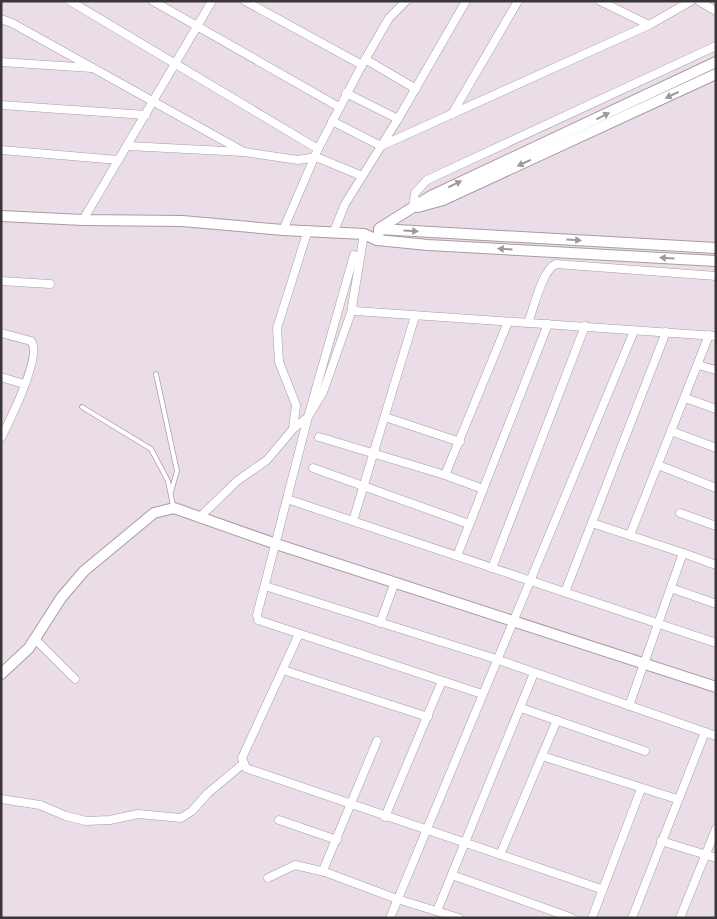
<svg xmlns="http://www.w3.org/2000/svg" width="717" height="919" font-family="Karla,sans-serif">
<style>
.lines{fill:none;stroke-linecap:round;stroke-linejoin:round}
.lane-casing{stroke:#a89ba5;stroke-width:5.5}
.street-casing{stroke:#a89ba5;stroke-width:9}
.secondary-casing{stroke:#a89ba5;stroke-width:12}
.lane{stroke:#fff;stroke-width:4}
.street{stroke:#fff;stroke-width:8}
.secondary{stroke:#fff;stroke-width:10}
.oneway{fill:#9c9a9c}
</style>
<rect width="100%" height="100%" fill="#ebdde8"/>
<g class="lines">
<g class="lane-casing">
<g id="lane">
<path d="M 156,374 L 177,471 L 171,492"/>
<path d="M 82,407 L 151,449 L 168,481 L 173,506"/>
</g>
</g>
<g class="street-casing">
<g id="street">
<path d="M 70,1 L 318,149"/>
<path d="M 153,1 L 339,107"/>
<path d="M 245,1 L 362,65 L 318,149 L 283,230"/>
<path d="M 600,1 L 649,25"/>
<path d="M 699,1 L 716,11"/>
<path d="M 1,19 L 12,23 L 244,152"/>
<path d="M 365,59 L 416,89"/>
<path d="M 1,62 L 92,68"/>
<path d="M 362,65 L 389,18 L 406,1"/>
<path d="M 346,93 L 398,119"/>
<path d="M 1,105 L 146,115"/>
<path d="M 452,114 L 518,1"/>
<path d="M 332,121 L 381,146 L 649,25 L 691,1"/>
<path d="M 128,146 L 244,152 L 298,160 L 316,157 L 362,176"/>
<path d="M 1,150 L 118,160"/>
<path d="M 413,208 L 415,193 L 427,180 L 716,46"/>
<path d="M 83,220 L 212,1"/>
<path d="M 334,231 L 345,204 L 398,119 L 466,1"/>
<path d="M 364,234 L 352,307 L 355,311 L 716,336"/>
<path d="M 354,255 L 308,417 L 257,615 L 258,620 L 482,694"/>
<path d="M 1,281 L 50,284"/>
<path d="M 528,323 C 534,308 542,270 556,264 L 716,276"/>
<path d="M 1,333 L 31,341 C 43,355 9,422 1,438"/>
<path d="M 698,365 L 716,370"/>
<path d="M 1,377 L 24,384"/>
<path d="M 685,398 L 716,409"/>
<path d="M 385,417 L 460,442"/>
<path d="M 293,429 L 296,405 L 279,362 L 277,328 L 308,230"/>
<path d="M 671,431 L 716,448"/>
<path d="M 319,437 L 445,475 L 508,322"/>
<path d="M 658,465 L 716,488"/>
<path d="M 313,468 L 469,524"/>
<path d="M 445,475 L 483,489"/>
<path d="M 287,499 L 716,643"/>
<path d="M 680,513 L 716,526"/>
<path d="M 199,518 L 237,481 L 267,460 L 293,429 L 308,417 L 323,392 L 352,310"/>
<path d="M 353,521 L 415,316"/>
<path d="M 592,523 L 683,553"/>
<path d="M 630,535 L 709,335"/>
<path d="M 457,556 L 548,324"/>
<path d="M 492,568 L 585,326"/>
<path d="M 265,586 L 496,659 L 716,736"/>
<path d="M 671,588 L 716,604"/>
<path d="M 565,592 L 666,332"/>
<path d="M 380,623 L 395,582"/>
<path d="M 299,634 L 242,758 L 246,768 L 601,889"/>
<path d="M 35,639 L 75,679"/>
<path d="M 283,670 L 428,717"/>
<path d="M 629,706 L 683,553 L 716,565"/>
<path d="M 521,708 L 645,751"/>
<path d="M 377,741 L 324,868 L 325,872 L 397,899 L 459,918"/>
<path d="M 542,756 L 677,799"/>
<path d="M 1,799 L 40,805 L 66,816 L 86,821 L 110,820 L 138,814 L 181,818 L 192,811 L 208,793 L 243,764"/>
<path d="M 385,817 L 442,681"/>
<path d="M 279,820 L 337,840"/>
<path d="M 661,841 L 716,858"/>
<path d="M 500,855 L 557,720"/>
<path d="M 452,875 L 572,918"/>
<path d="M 268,878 L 295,865 L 325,872"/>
<path d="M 437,911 L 534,673"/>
<path d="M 390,918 L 634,331"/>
<path d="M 592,918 L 641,789"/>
<path d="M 632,918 L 705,732"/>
<path d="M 680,918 L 716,829"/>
</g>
</g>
<g class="secondary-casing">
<g id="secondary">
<path d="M 418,207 L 443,200 L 716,74"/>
<path d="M 1,216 L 83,220 L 182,221 L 283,230 L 364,234 L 377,240 L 428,245 L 716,261"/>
<path d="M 379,229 L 716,248"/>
<path d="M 377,240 L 380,228 L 431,196 L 716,62"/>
<path d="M 1,674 L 29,648 L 61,598 L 84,571 L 154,513 L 174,508 L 276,544 L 716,687"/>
</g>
</g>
<use href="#lane" class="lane"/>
<use href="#street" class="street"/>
<use href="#secondary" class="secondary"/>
</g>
<defs><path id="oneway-solid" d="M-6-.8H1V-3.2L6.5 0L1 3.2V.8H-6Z" transform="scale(1.25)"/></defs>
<g class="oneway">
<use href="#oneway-solid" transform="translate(672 95) rotate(155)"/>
<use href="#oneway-solid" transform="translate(603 116) rotate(-26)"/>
<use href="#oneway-solid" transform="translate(524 163) rotate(155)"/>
<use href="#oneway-solid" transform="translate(455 184) rotate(-26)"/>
<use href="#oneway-solid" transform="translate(411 231) rotate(4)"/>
<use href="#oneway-solid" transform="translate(574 240) rotate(3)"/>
<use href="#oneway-solid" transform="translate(505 249) rotate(-177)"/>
<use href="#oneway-solid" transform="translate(667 258) rotate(-177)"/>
</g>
<rect width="717" height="919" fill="none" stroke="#3a3539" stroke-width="5"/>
</svg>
